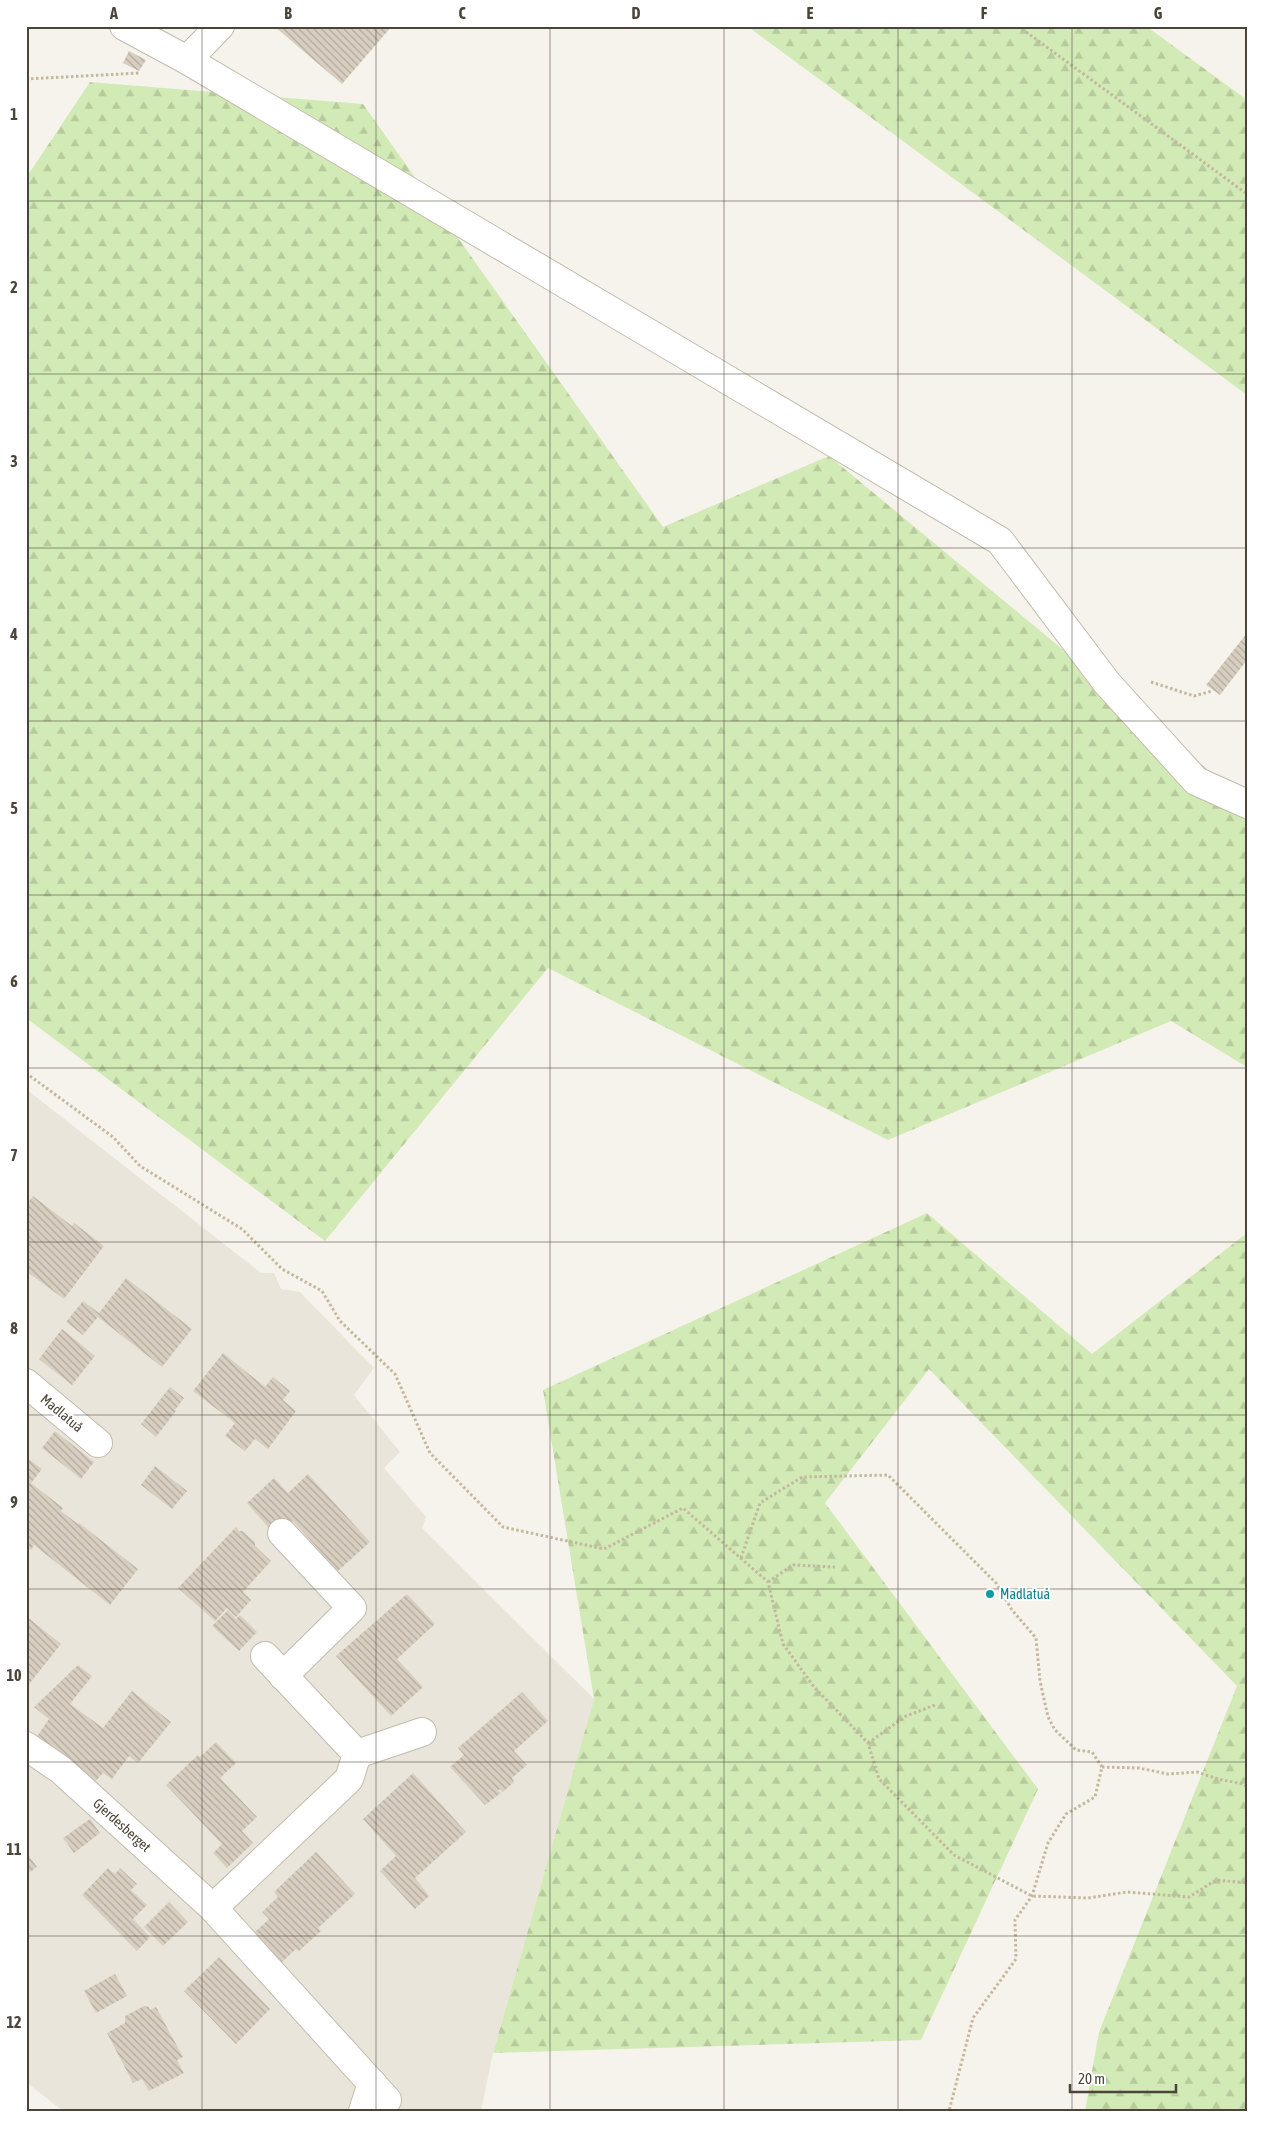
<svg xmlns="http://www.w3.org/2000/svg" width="1273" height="2137" font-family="'Asap Condensed',sans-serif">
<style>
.residential{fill:#eae5da}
.forest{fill:url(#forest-firs)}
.building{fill:url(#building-back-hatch)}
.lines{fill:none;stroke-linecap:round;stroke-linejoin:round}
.minor-casing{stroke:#c2bbae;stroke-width:30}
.path{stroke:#c4b79f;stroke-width:3;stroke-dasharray:2.5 2.5;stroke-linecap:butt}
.minor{stroke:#fff;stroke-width:28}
.grid{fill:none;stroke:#4b4439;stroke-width:1;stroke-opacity:0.55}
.culture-dot{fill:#0f9aa8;stroke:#fff;stroke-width:2}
.labels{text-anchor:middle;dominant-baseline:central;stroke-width:4;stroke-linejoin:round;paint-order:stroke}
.street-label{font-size:14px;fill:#4b4439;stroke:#fff}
.culture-label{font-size:14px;fill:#0d838f;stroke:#fff;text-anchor:start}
.neatline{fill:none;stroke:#4b4439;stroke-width:2}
.grid-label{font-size:16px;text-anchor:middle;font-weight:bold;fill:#4b4439}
</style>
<defs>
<pattern id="forest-firs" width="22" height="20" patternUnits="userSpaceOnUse" patternTransform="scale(1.25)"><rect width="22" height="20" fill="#d2eab5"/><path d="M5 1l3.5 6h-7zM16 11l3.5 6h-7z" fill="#b6ca9c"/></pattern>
<pattern id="building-back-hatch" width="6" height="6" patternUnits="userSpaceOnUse" patternTransform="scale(1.25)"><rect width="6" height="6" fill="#d8cfc1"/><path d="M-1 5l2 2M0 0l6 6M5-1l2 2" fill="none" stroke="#b1aa9e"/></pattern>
</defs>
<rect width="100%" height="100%" fill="#f6f3ec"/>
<path class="residential" d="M 26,1089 L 261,1273 L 274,1273 L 281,1289 L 300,1292 L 374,1368 L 354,1395 L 400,1452 L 384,1468 L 426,1517 L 422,1528 L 594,1699 L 493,2053 L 481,2111 L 63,2111 L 26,2082 Z"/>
<g class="forest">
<path d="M 747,26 L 1146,26 L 1247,100 L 1247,395 Z"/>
<path d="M 90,82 L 363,104 L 663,527 L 829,456 L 1247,802 L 1247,1067 L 1171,1021 L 888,1140 L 548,968 L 325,1241 L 26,1018 L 26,178 Z"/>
<path d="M 927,1213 L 1092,1354 L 1247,1233 L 1247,2111 L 1085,2111 L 1099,2032 L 1237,1686 L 929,1369 L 825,1503 L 1038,1789 L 921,2040 L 493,2053 L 594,1699 L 543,1390 Z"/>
</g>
<g class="building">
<path d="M 274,26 L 392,26 L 342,84 Z"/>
<path d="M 129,51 L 146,60 L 139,71 L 123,63 Z"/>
<path d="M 1247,633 L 1247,660 L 1220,695 L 1206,685 Z"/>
<path d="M 33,1196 L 72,1226 L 74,1223 L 104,1246 L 64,1299 L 26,1271 L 26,1205 Z"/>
<path d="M 126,1278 L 192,1329 L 162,1367 L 98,1317 L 83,1335 L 66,1322 L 83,1301 L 99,1313 Z"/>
<path d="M 62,1329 L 95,1356 L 72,1385 L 39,1359 Z"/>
<path d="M 223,1353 L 265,1387 L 273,1377 L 290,1391 L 283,1400 L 296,1411 L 268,1449 L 255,1439 L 245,1451 L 225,1436 L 235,1423 L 193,1391 Z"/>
<path d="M 170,1387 L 184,1398 L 175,1410 L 176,1411 L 156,1437 L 141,1424 Z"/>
<path d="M 55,1431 L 94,1462 L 81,1479 L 42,1448 Z"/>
<path d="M 26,1457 L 42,1469 L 31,1483 L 63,1508 L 61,1511 L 70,1518 L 78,1524 L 79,1523 L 138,1569 L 110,1605 L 34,1545 L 31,1550 L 26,1546 Z"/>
<path d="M 155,1466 L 187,1491 L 172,1509 L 141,1485 Z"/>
<path d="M 308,1474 L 370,1542 L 338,1571 L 293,1521 L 276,1536 L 247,1503 L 274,1478 L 288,1493 Z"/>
<path d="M 236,1527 L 239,1531 L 242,1531 L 255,1542 L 255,1546 L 271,1561 L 243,1592 L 251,1600 L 236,1617 L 227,1608 L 215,1621 L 178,1588 Z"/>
<path d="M 407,1594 L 435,1624 L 397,1659 L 423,1687 L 391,1716 L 336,1656 Z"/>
<path d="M 228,1610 L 236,1619 L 240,1615 L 257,1632 L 239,1651 L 212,1626 Z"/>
<path d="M 26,1616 L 61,1644 L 26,1688 Z"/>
<path d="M 78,1665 L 92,1676 L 70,1704 L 103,1728 L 132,1691 L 171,1722 L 138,1763 L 129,1756 L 112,1779 L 103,1773 L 94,1783 L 36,1738 L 49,1719 L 34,1707 Z"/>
<path d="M 522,1692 L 548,1721 L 514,1751 L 527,1765 L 512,1778 L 514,1782 L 503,1792 L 500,1789 L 498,1791 L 501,1793 L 485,1805 L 450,1767 L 464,1755 L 458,1748 Z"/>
<path d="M 216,1742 L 236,1763 L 220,1778 L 257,1817 L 242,1831 L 253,1843 L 227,1868 L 213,1853 L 222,1844 L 166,1785 L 198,1755 L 200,1757 Z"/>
<path d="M 413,1773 L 466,1832 L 415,1878 L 429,1896 L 415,1909 L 380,1871 L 396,1856 L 363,1819 Z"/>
<path d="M 90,1819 L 100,1833 L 74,1853 L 63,1838 Z"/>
<path d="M 26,1852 L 37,1867 L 26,1875 Z"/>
<path d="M 316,1852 L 355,1894 L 318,1928 L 321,1931 L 299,1951 L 296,1949 L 281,1963 L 254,1933 L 269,1919 L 262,1912 L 278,1897 L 274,1892 Z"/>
<path d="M 108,1868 L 115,1874 L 120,1868 L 137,1884 L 131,1890 L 147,1905 L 133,1919 L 150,1937 L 137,1951 L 82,1895 Z"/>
<path d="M 169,1902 L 188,1922 L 163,1946 L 144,1927 Z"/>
<path d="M 219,1957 L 270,2009 L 236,2044 L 184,1991 Z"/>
<path d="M 115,1974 L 127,1996 L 96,2013 L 84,1991 Z"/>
<path d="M 144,2006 L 149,2007 L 150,2010 L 156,2007 L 183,2057 L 177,2060 L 184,2073 L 149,2091 L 142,2079 L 133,2083 L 107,2033 L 125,2023 L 125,2016 Z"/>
</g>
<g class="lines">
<g class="minor-casing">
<g id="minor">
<path d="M 124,26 L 187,60 L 1000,541 L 1107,683 L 1196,781 L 1247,804"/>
<path d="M 187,60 L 220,26"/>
<path d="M 26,1383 L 98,1443"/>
<path d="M 282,1533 L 352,1608 L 283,1676"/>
<path d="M 265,1656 L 357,1754"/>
<path d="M 26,1746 L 61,1770 L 213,1908 L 387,2100"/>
<path d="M 213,1908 L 349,1779 L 357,1754 L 422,1732"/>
<path d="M 363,2111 L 372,2083"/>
</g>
</g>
<g class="path">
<path d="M 1018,26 L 1247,194"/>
<path d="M 26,79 L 140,73"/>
<path d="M 1151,682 L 1194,696 L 1212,691"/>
<path d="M 26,1073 L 113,1137 L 140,1166 L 242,1229 L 282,1269 L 322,1291 L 340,1321 L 395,1374 L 430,1453 L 503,1527 L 604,1549 L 683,1508 L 768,1582 L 783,1644 L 814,1687 L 868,1743 L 879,1779 L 954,1855 L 1032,1896 L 1088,1898 L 1127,1892 L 1189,1897 L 1216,1880 L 1247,1883"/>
<path d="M 741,1558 L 760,1503 L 802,1477 L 888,1475 L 996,1583 L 1012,1610 L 1036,1638 L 1040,1681 L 1048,1717 L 1055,1730 L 1076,1750 L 1092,1752 L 1102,1767 L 1095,1797 L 1066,1814 L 1048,1843 L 1032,1896 L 1015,1920 L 1016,1959 L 973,2018 L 949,2111"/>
<path d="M 768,1582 L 793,1565 L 835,1567"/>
<path d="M 868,1743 L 906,1716 L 935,1705"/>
<path d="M 1102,1767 L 1139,1768 L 1168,1774 L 1197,1772 L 1218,1779 L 1243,1784 L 1247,1787"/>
</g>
<use href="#minor" class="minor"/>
</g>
<path class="grid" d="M 202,26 L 202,2111M 376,26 L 376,2111M 550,26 L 550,2111M 724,26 L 724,2111M 898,26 L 898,2111M 1072,26 L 1072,2111M 26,201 L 1247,201M 26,374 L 1247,374M 26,548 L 1247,548M 26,721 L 1247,721M 26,895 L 1247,895M 26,1068 L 1247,1068M 26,1242 L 1247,1242M 26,1415 L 1247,1415M 26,1589 L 1247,1589M 26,1762 L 1247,1762M 26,1936 L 1247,1936"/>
<circle class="culture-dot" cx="990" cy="1594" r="5"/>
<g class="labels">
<g class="street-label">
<text transform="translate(62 1413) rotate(40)">Madlatuå</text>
<text transform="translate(122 1825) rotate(42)">Gjerdesberget</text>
</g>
<g class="culture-label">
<text x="1000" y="1594">Madlatuå</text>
</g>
</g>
<rect width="1273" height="2137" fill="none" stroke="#ffffff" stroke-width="55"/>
<path d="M1070 2084v8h106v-8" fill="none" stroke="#4b4439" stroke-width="2.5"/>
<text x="1078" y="2084" font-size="15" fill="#4b4439" stroke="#ffffff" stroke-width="4" paint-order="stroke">20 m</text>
<rect x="28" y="28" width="1218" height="2082" class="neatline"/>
<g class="grid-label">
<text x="114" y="19">A</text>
<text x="288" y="19">B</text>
<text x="462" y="19">C</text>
<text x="636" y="19">D</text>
<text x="810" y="19">E</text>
<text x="984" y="19">F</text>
<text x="1158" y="19">G</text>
<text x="14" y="120">1</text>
<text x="14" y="293">2</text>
<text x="14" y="467">3</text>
<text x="14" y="640">4</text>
<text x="14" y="814">5</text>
<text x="14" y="987">6</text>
<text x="14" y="1161">7</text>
<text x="14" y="1334">8</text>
<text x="14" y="1508">9</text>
<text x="14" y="1681">10</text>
<text x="14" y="1855">11</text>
<text x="14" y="2028">12</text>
</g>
</svg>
